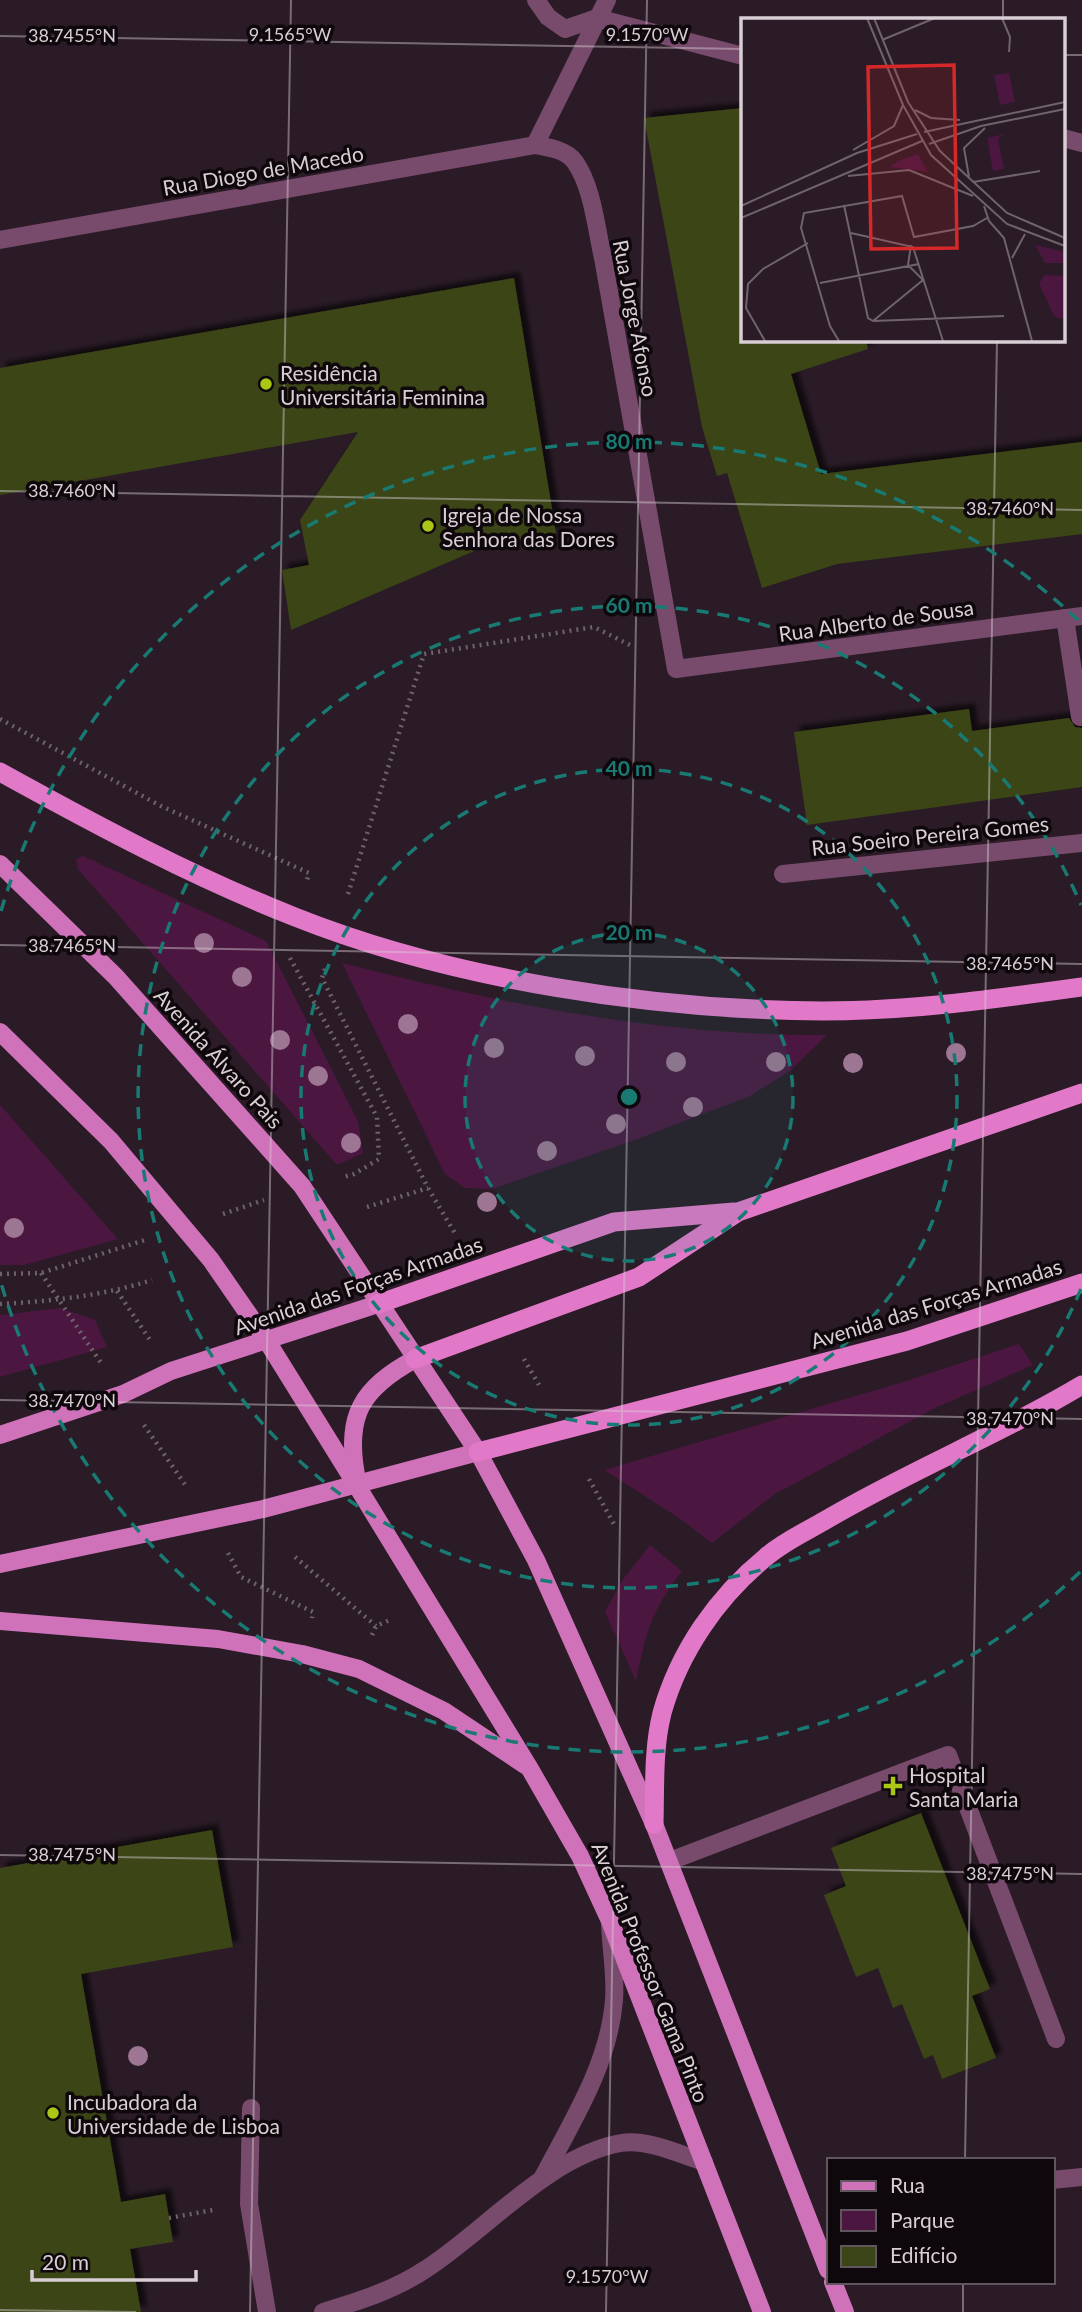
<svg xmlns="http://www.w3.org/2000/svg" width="1082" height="2312" font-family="Lato,sans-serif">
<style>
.green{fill:#4b1740}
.building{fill:#3b4417;filter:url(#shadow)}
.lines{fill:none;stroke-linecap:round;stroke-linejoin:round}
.path{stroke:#6f626b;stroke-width:4.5;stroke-dasharray:2 5;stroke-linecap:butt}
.service{stroke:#784b6c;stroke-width:18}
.minor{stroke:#784b6c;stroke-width:18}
.primary{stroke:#d072b9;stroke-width:18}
.trunk{stroke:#e279c8;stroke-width:19}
.tree{fill:#9c7692}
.ticks{fill:none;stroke:#d8ced4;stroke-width:2;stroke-opacity:0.45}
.ring{fill:none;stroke:#197a73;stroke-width:3.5;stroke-dasharray:12 9}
.poi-dot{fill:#abc615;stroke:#0e080d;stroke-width:2.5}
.labels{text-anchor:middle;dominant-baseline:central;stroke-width:7;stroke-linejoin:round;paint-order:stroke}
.street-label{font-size:21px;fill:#d8ced4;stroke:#0e080d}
.poi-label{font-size:21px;fill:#d8ced4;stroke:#0e080d;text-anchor:start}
.inset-road{fill:none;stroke:#70636c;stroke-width:2}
.view{fill:#d62828;fill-opacity:0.15;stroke:#d62828;stroke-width:3.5}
.inset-edge{fill:none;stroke:#d8ced4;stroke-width:3.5}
.ticks-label{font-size:18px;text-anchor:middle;fill:#d8ced4;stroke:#0e080d;stroke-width:7;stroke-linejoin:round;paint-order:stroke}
.centre{fill:#197a73;stroke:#0e080d;stroke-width:3.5}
.ring-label{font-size:21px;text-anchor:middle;font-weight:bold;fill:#197a73;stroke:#0e080d;stroke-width:7;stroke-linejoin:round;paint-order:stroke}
</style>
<defs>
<filter id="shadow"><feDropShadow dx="6" dy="-6" stdDeviation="2" flood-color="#0009"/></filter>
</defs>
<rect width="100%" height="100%" fill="#2a1b26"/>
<g class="green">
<path d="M 83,856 L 266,941 L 358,1121 L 363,1153 L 337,1165 L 78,869 L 76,859 Z"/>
<path d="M 342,963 C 502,1004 661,1036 827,1035 L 791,1070 L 750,1096 L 635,1140 L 492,1189 L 465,1188 L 445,1174 Z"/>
<path d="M 0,1105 L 118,1239 L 24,1265 L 0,1265 Z"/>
<path d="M 61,1308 L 95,1320 L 107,1347 L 0,1377 L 0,1315 Z"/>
<path d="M 1019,1344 L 1033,1365 L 933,1409 L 775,1494 L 712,1543 L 679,1518 L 604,1470 L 903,1382 Z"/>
<path d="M 650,1545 L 682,1571 C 651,1611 646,1633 636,1681 L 605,1612 L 621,1582 Z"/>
</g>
<g class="building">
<path d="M 743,108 L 743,340 L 866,340 L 868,349 L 791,374 L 821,474 L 1082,442 L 1082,534 L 837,564 L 762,588 L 727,473 L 717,476 L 702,427 L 644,118 Z"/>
<path d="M 514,278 L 556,533 L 479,549 L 291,630 L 282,570 L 309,565 L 300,520 L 358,432 L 0,495 L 0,368 Z"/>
<path d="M 969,709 L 972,731 L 1069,718 L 1075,727 L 1082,728 L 1082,787 L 807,825 L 794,732 Z"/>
<path d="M 921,1813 L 990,1989 L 972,1996 L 996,2058 L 942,2079 L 933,2055 L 924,2059 L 902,2004 L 893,2008 L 878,1968 L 856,1977 L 824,1895 L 846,1886 L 831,1848 Z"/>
<path d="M 212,1830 L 233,1947 L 81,1974 L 121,2202 L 165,2194 L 173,2242 L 130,2249 L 141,2312 L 0,2312 L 0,1868 Z"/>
</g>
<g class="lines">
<g class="path">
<path d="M 0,719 L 161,806 L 309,873 L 307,880"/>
<path d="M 348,894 L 424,654 L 594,627 L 632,646"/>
<path d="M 290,958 L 377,1117 L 379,1159 L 354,1174 L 343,1177"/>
<path d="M 325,969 L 322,978 L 428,1188 L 456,1235"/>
<path d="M 367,1207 L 428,1188"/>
<path d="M 223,1214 L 264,1200"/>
<path d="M 41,1273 L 101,1363"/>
<path d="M 0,1274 L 41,1273 L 145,1240"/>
<path d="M 117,1291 L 150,1340"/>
<path d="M 0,1304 C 52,1301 102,1296 152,1280"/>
<path d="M 524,1359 L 539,1385"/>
<path d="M 144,1425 L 186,1486"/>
<path d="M 589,1479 L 615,1526"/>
<path d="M 228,1553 L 241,1577 L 313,1612 L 312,1618"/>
<path d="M 295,1557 L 376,1626"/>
<path d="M 372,1635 L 376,1626 L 392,1619"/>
<path d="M 169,2218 L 213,2210"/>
</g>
<g class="service">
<path d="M 1065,618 L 1080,717"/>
<path d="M 783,874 L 1082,843"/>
<path d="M 670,1861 L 948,1755 L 1056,2039"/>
<path d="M 251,2108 L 249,2204 L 267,2312"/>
<path d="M 542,2179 C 571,2123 609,2065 614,2000 C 616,1976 611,1949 610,1925"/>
<path d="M 1052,2180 L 1082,2177"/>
<path d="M 323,2312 C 359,2301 395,2290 426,2269 C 485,2231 550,2155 621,2143 C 648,2139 679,2154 704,2162"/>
</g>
<g class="minor">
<path d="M 536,0 L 548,17 L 565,29 L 597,18"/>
<path d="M 597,18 L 743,56"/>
<path d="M 1063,138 L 1082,143"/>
<path d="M 535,145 L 607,0"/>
<path d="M 0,240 L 535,145 C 548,147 567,150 575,162 C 593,188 596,228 603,258 L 676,669 L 1082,616"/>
</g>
<g class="primary">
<path d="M 0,864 L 116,977 L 302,1186 L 478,1452 L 536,1560 L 654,1824 L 828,2270"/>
<path d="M 0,1032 L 111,1141 L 211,1260 L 267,1341 L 357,1486 L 530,1769 L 580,1856 L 610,1921 L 762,2312"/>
<path d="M 0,1435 L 123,1394 L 171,1371 L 378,1304"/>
<path d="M 356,1475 C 345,1415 362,1388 415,1359"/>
<path d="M 0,1564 L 263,1509 L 478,1452"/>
<path d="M 0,1621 L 218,1639 L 302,1654 L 359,1669 L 444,1711 L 525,1765"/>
<path d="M 833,2282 L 845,2312"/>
</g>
<g class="trunk">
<path d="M 0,772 C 96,825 193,877 295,917 C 453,980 653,1010 823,1011 C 910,1011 996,999 1082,987"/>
<path d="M 378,1304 L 614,1222 L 734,1212"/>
<path d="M 415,1359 L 639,1277 L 738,1212 L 1082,1093"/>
<path d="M 478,1452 L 907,1341 L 1082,1283"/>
<path d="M 654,1824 C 655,1787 653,1749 662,1713 C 679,1652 717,1597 766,1557 C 783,1542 805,1532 824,1521 C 908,1471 999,1435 1082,1385"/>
</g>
</g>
<g class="tree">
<circle cx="204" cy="943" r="10"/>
<circle cx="242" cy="977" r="10"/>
<circle cx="408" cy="1024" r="10"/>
<circle cx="280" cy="1040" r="10"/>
<circle cx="494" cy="1048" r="10"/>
<circle cx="956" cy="1053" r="10"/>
<circle cx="585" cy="1056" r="10"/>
<circle cx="676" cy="1062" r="10"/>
<circle cx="776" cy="1062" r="10"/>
<circle cx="853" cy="1063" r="10"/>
<circle cx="318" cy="1076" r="10"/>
<circle cx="693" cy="1107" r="10"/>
<circle cx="616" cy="1124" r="10"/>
<circle cx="351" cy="1143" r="10"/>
<circle cx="547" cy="1151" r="10"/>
<circle cx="487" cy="1202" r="10"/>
<circle cx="14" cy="1228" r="10"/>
<circle cx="138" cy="2056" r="10"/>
</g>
<path class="ticks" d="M 1003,19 L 1003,0M 0,36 L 743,49M 1063,55 L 1082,55M 0,491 L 1082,510M 0,945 L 1082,964M 0,1400 L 1082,1419M 0,1855 L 1082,1874M 965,2160 L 997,340M 0,2310 L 136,2312M 250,2312 L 291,0M 606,2312 L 647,0M 963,2312 L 963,2282"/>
<circle cx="629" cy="1097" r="164" fill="#197a73" fill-opacity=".12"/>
<g class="ring">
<circle cx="629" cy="1097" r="164"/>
<circle cx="629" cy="1097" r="328"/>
<path d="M1081 1289A491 491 0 1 1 1081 905"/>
<path d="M1080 1572A655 655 0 0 1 1 1283M1 911A655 655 0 0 1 1080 622"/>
</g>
<g class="poi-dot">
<circle cx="266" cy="384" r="7"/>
<circle cx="428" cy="526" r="7"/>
<path d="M889.5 1775.5h7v7h7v7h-7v7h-7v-7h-7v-7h7z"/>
<circle cx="53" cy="2113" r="7"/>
</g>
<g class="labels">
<g class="street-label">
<text transform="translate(263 170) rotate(-10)">Rua Diogo de Macedo</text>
<text transform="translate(636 318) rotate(79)">Rua Jorge Afonso</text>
<text transform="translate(876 620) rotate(-8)">Rua Alberto de Sousa</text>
<text transform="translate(930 835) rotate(-6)">Rua Soeiro Pereira Gomes</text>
<text transform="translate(219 1058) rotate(48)">Avenida Álvaro Pais</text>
<text transform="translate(358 1285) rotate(-19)">Avenida das Forças Armadas</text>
<text transform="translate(936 1303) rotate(-17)">Avenida das Forças Armadas</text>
<text transform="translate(651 1972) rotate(68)">Avenida Professor Gama Pinto</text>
</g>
<g class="poi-label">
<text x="280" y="372">Residência<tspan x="280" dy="24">Universitária Feminina</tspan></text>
<text x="442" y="514">Igreja de Nossa<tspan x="442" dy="24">Senhora das Dores</tspan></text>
<text x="909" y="1774">Hospital<tspan x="909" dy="24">Santa Maria</tspan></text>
<text x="67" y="2101">Incubadora da<tspan x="67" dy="24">Universidade de Lisboa</tspan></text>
</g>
</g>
<g transform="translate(741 18)">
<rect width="324" height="324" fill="#2a1b26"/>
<path d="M 268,55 L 274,84 L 259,87 L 253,57 ZM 263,116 L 257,121 L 263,151 L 252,153 L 246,120 ZM 177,136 L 187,154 L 149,149 L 157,143 ZM 294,227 L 324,234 L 324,245 L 304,245 ZM 303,257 L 324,258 L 324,298 L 320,301 L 313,298 L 298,266 Z" fill="#4b1740"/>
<path class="inset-road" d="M 126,0 L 162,87 L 190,137 L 266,206 L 324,228M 133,0 L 167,84 L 199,133 L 266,195 L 324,220M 261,0 L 269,19 L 268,34M 141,22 L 194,0M 174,92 L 190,100 L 219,102M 183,114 L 324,84M 188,126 L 240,108 L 324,91M 112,132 L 153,108 L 162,87M 107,158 L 168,152 L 232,178M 228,159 L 223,130 L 244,110M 232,164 L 299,153M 103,187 L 127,300 L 132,303M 0,188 L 116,135 L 176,116M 243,188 L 248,203 L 263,220 L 291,323M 0,200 L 181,123M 110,215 L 172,229 L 202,323M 170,227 L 167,247 L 182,262M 271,240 L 284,216M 79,265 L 178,246M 132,303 L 263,298M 132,303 L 182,262M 24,323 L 5,290 L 7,266 L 22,251 L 67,225M 98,323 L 89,308 L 60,210 L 63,195 L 161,178 L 173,219 L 232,208 L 246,200"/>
<path class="view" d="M 213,47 L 216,230 L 130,231 L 127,49 Z"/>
<rect width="324" height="324" class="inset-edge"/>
</g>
<g class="ticks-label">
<text x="290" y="41">9.1565°W</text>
<text x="647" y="41">9.1570°W</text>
<text x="72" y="42">38.7455°N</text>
<text x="72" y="497">38.7460°N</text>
<text x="1010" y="515">38.7460°N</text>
<text x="72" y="952">38.7465°N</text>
<text x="1010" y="970">38.7465°N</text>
<text x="72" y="1407">38.7470°N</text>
<text x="1010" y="1425">38.7470°N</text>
<text x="72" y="1861">38.7475°N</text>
<text x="1010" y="1880">38.7475°N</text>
<text x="607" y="2283">9.1570°W</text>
</g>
<circle cx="629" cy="1097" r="10" class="centre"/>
<g class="ring-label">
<text x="629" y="449">80 m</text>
<text x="629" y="613">60 m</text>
<text x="629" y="776">40 m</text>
<text x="629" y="940">20 m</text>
</g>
<rect x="827" y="2158" width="228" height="126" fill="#0e080d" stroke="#5f575d" stroke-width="2"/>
<rect x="841" y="2181" width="35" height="10" fill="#d072b9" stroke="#5f575d" stroke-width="2"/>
<text x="890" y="2193" font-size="21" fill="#d8ced4">Rua</text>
<rect x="841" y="2210" width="35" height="21" fill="#4b1740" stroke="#5f575d" stroke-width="2"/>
<text x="890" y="2228" font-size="21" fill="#d8ced4">Parque</text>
<rect x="841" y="2246" width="35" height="21" fill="#3b4417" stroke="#5f575d" stroke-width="2"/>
<text x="890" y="2263" font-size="21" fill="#d8ced4">Edifício</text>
<path d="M32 2270v10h164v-10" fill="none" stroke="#d8ced4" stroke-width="3.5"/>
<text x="42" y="2270" font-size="21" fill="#d8ced4" stroke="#0e080d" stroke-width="5" paint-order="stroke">20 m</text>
</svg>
